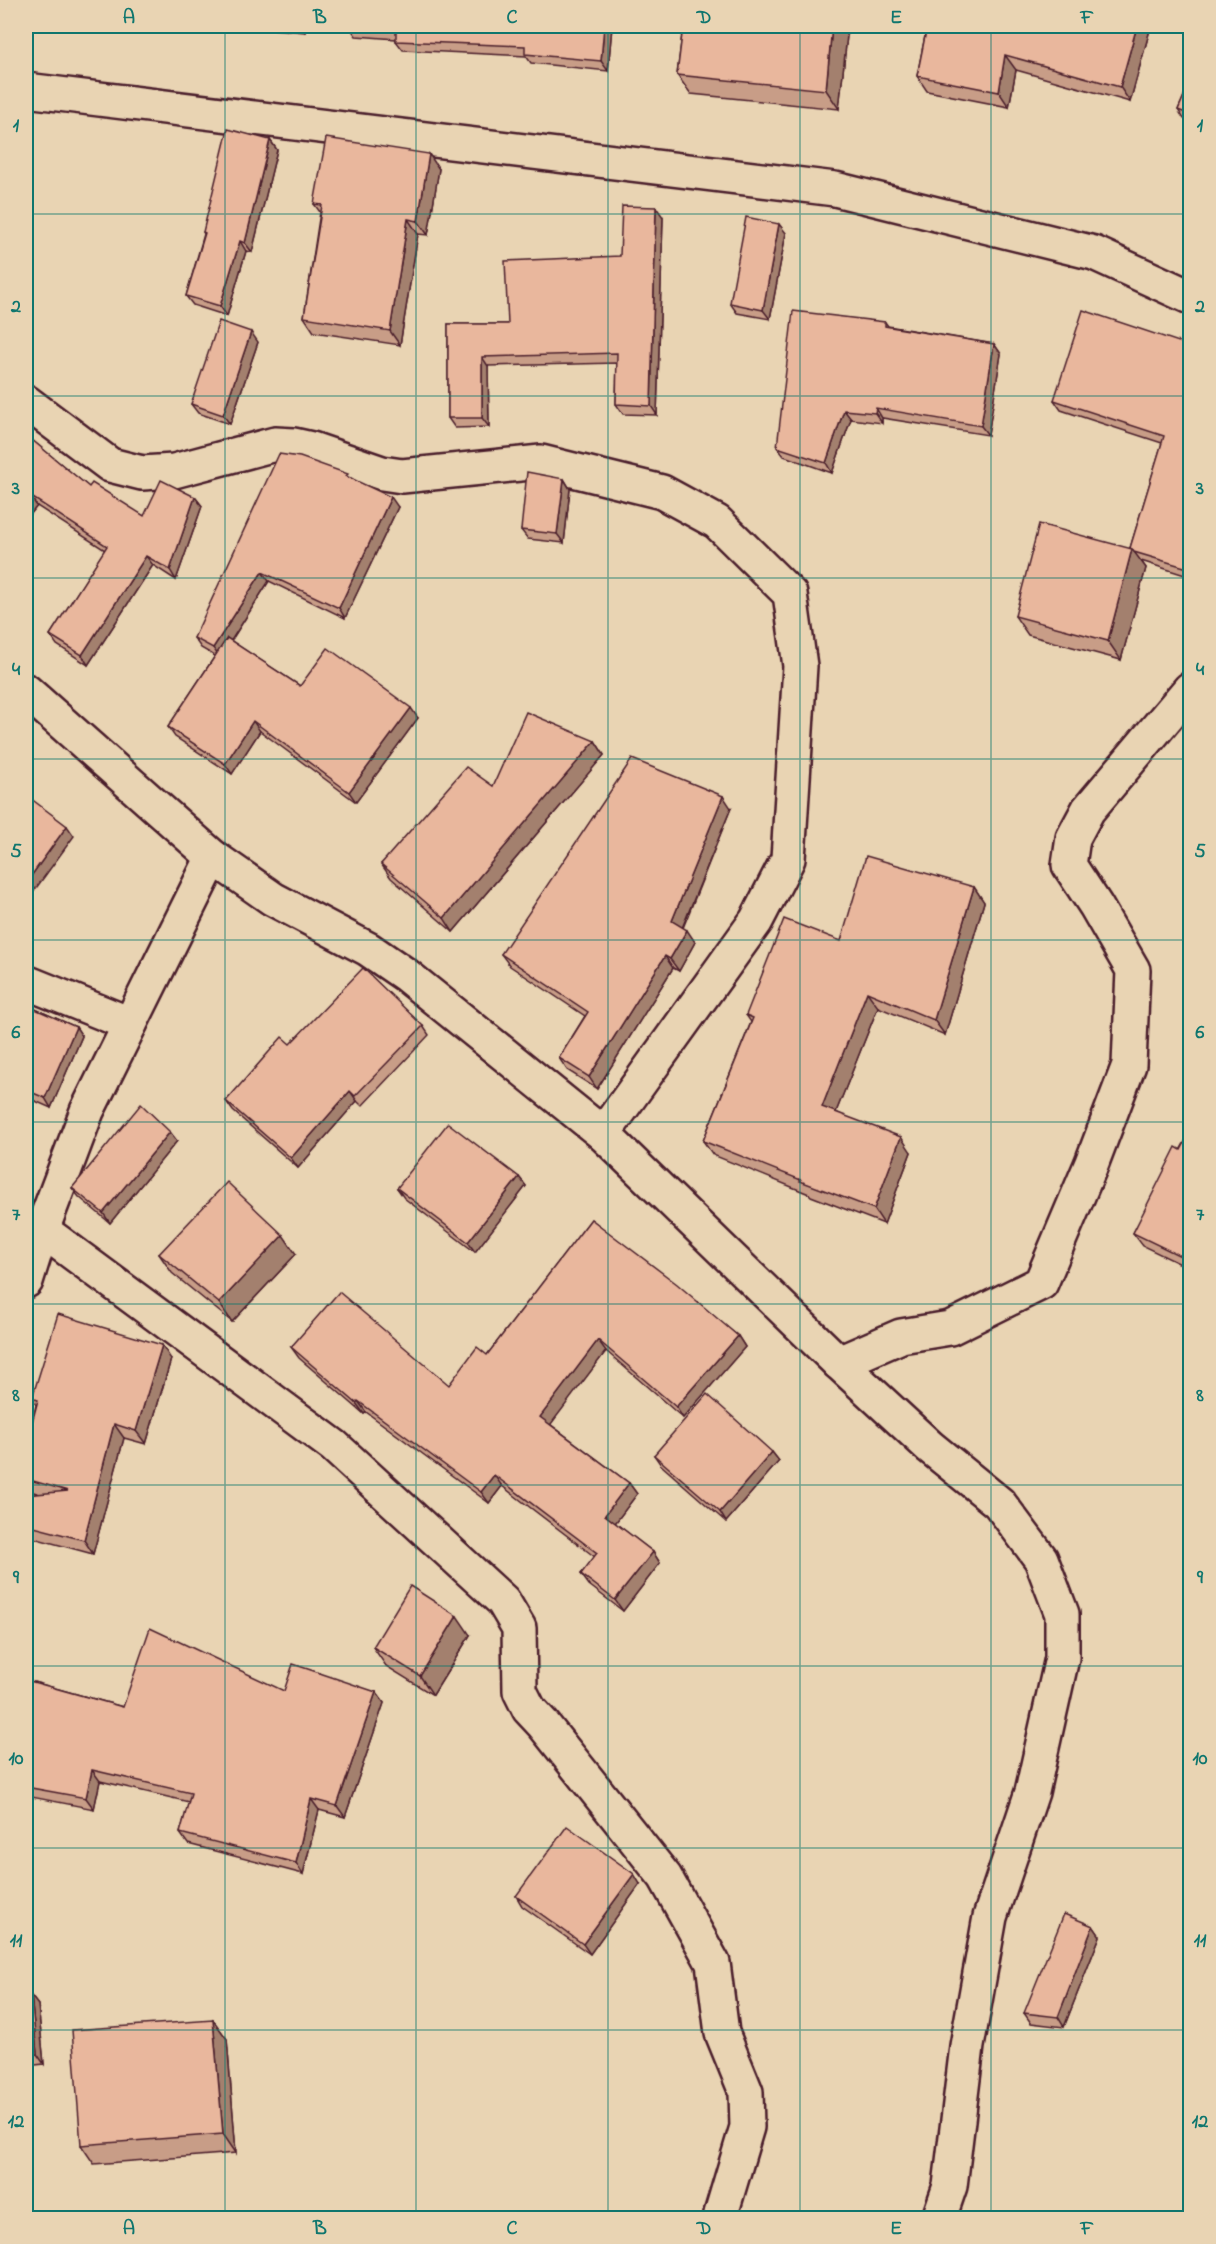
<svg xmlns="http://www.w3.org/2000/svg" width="1216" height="2244" font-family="'Indie Flower',sans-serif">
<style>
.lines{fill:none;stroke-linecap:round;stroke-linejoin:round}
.street-casing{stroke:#4a1f2b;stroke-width:38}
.street{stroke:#e9d4b3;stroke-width:33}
.wall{fill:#c89d87;stroke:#4a1f2b;stroke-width:1.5}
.shaded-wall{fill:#a3806e;stroke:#4a1f2b;stroke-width:1.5}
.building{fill:#e9b79d;stroke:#4a1f2b;stroke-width:1.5}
.grid{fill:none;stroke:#0f766e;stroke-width:1.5;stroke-opacity:0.55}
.neatline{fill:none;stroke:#0f766e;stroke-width:2}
.grid-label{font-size:20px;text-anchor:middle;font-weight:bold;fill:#0f766e}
</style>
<rect width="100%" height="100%" fill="#e9d4b3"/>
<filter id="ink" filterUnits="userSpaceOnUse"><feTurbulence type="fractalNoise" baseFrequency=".0167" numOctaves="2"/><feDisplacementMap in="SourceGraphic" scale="12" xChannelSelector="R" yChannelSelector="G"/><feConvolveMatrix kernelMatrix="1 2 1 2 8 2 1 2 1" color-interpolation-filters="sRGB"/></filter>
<g filter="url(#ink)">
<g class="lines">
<g class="street-casing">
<g id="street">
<path d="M 26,90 L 835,189 L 1094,253 L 1190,297"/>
<path d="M 26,402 L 110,465 L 142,473 L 174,471 L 275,444 L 294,445 L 312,449 L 382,473 L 402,476 L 541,462 L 662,492 L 717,522 L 790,594 L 800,666 L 788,859 L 756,921 L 603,1134"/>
<path d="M 26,691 L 213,857 L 273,899 L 368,949 L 406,975 L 603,1134 L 839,1363 L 930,1447 L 999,1503 L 1041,1559 L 1062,1614 L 1062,1658 L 1032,1792 L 990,1917 L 967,2046 L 950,2186 L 939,2218"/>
<path d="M 26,982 L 130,1024"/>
<path d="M 42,1230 L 334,1446 L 503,1601 L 519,1628 L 520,1691 L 529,1709 L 543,1724 L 665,1877 L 713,1963 L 722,2033 L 746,2092 L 747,2127 L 721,2214 L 722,2218"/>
<path d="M 26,1281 L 42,1230 L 87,1111 L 213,857"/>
<path d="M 839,1363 L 901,1336 L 950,1328 L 1041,1283 L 1091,1165 L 1129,1065 L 1133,970 L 1096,906 L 1069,865 L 1073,838 L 1088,810 L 1190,689"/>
</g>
</g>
<use href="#street" class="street"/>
</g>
<g class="wall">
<path d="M 246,26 L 307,26 L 305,32 L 248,27 Z"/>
<path d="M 349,26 L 612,26 L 608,71 L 531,63 L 526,56 L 403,50 L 396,41 L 396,39 L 356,36 Z"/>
<path d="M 683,26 L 848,26 L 839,109 L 691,94 L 677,75 Z"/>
<path d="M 927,26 L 1151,26 L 1130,102 L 1016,70 L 1009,107 L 927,91 L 917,76 Z"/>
<path d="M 1191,80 L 1191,122 L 1184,119 L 1178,110 Z"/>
<path d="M 270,140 L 277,150 L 252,252 L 246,251 L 227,316 L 193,305 L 186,296 L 204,234 L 203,232 Z"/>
<path d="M 439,169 L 428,235 L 418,234 L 400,345 L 314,332 L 304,317 L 320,212 L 314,204 Z"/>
<path d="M 663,217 L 657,415 L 623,414 L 616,404 L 617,363 L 488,366 L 489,427 L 455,428 L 448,418 L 448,324 L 508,324 L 620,256 Z"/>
<path d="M 786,233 L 770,319 L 737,313 L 730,303 Z"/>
<path d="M 885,322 L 888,326 L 994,344 L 1001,354 L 988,435 L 882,418 L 882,423 L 851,419 L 832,473 L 784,456 L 777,447 Z"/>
<path d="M 258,342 L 230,424 L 198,413 L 191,404 Z"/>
<path d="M 1191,346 L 1191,577 L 1141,561 L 1146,568 L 1121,660 L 1028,635 L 1015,616 L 1130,548 L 1162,443 L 1061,410 L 1054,400 Z"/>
<path d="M 26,435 L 89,487 L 144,516 L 195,497 L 202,506 L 176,580 L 153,565 L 88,665 L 57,645 L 50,635 L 105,550 L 37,506 L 26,520 Z"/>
<path d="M 351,478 L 398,507 L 345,618 L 269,581 L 231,641 L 300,686 L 418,718 L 356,802 L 260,731 L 232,774 L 175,737 L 168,727 L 215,656 L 201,648 L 194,638 Z"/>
<path d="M 564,479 L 570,489 L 564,543 L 528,539 L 521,530 Z"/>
<path d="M 595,741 L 604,755 L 453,932 L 391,878 L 381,864 L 493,786 Z"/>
<path d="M 731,808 L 683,928 L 695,942 L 679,971 L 673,968 L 597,1089 L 567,1070 L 559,1058 L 585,1016 L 510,966 L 501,954 Z"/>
<path d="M 974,887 L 984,902 L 945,1035 L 878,1007 L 836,1112 L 911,1152 L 884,1224 L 811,1196 L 809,1194 L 713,1155 L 703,1141 L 751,1022 L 746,1015 L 841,941 Z"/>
<path d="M 26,1005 L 76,1027 L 82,1036 L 51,1108 L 26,1097 Z"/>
<path d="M 423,1026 L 429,1035 L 362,1106 L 357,1101 L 298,1168 L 233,1111 L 226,1101 L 290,1044 Z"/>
<path d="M 1191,1131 L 1191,1269 L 1143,1246 L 1133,1233 Z"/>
<path d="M 170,1132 L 177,1141 L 110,1223 L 79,1197 L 72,1188 Z"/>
<path d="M 519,1177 L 526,1186 L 475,1252 L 404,1198 L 397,1188 Z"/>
<path d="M 591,1219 L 738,1336 L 745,1347 L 683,1418 L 606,1351 L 550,1424 L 629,1483 L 637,1494 L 615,1523 L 653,1552 L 660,1563 L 623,1611 L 589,1585 L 581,1574 L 595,1557 L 502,1486 L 489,1503 L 366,1412 L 364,1414 L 299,1358 L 291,1347 L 449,1385 L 487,1355 Z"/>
<path d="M 159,1254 L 296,1254 L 232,1322 L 172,1273 Z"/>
<path d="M 171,1359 L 146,1444 L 124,1438 L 93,1554 L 26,1536 L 26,1495 L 40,1494 L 27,1490 L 26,1489 L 26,1445 L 36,1405 L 32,1398 Z"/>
<path d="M 772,1452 L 779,1461 L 726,1522 L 661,1465 L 654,1455 Z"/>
<path d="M 26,1634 L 28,1638 L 30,1681 L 123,1707 L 284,1691 L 376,1692 L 384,1703 L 345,1817 L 319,1810 L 303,1874 L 188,1844 L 180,1833 L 189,1802 L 100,1781 L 94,1809 L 26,1796 Z"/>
<path d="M 470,1635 L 433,1695 L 386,1666 L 373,1647 Z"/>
<path d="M 640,1884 L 590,1954 L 522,1906 L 516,1896 Z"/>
<path d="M 1093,1926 L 1100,1936 L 1064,2027 L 1031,2023 L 1024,2013 Z"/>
<path d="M 26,1996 L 31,1996 L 38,2005 L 44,2064 L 26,2066 Z"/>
<path d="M 213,2020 L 227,2039 L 236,2153 L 94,2164 L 81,2145 Z"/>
</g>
<g class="shaded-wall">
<path d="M 301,26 L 307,26 L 305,32 Z"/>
<path d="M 604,26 L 612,26 L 608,71 L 601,61 Z"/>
<path d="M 832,26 L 848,26 L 839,109 L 826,90 Z"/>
<path d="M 1137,26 L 1151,26 L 1130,102 L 1120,87 Z"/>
<path d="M 1005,55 L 1016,70 L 1009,107 L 999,92 Z"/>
<path d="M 270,140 L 277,150 L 252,252 L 245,243 Z"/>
<path d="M 429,154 L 439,169 L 428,235 L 418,221 Z"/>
<path d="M 656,207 L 663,217 L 657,415 L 651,406 Z"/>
<path d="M 408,219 L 418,234 L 400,345 L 390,331 Z"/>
<path d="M 779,224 L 786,233 L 770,319 L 763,310 Z"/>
<path d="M 240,241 L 246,251 L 227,316 L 220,306 Z"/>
<path d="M 251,332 L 258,342 L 230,424 L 223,415 Z"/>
<path d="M 994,344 L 1001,354 L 988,435 L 981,426 Z"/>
<path d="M 482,357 L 488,366 L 489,427 L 482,418 Z"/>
<path d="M 876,408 L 882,418 L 882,423 L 875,413 Z"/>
<path d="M 844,410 L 851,419 L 832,473 L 826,463 Z"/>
<path d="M 564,479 L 570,489 L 564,543 L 557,534 Z"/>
<path d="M 30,496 L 37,506 L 26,520 L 26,502 Z"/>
<path d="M 195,497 L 202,506 L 176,580 L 170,570 Z"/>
<path d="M 391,497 L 398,507 L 345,618 L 339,608 Z"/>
<path d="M 1132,549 L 1146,568 L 1121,660 L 1108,641 Z"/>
<path d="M 146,556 L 153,565 L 88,665 L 82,655 Z"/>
<path d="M 262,572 L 269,581 L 220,658 L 213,648 Z"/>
<path d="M 411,708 L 418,718 L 356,802 L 349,792 Z"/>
<path d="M 253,721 L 260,731 L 232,774 L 225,764 Z"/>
<path d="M 595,741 L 604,755 L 453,932 L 444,918 Z"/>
<path d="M 723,796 L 731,808 L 680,933 L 672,921 Z"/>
<path d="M 67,826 L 74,836 L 26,902 L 26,883 Z"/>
<path d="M 974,887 L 984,902 L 945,1035 L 934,1020 Z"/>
<path d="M 687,930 L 695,942 L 679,971 L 670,959 Z"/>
<path d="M 665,956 L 673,968 L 597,1089 L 589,1077 Z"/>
<path d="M 867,992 L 878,1007 L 832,1122 L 822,1107 Z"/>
<path d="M 76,1027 L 82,1036 L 51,1108 L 45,1098 Z"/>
<path d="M 350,1091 L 357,1101 L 298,1168 L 291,1158 Z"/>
<path d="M 170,1132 L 177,1141 L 110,1223 L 103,1213 Z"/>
<path d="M 901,1137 L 911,1152 L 884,1224 L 874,1209 Z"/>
<path d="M 519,1177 L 526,1186 L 475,1252 L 468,1242 Z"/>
<path d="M 283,1235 L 296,1254 L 232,1322 L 219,1303 Z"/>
<path d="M 738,1336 L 745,1347 L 683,1418 L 676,1407 Z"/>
<path d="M 598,1340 L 606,1351 L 548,1428 L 540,1417 Z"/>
<path d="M 162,1345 L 171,1359 L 146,1444 L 136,1431 Z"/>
<path d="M 358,1401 L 366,1412 L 364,1414 L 356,1403 Z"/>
<path d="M 114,1424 L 124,1438 L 93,1554 L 84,1540 Z"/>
<path d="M 772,1452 L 779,1461 L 726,1522 L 720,1512 Z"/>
<path d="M 494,1475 L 502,1486 L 489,1503 L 481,1492 Z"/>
<path d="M 629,1483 L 637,1494 L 613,1526 L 605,1515 Z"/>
<path d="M 653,1552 L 660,1563 L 623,1611 L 615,1600 Z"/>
<path d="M 457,1616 L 470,1635 L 433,1695 L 420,1676 Z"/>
<path d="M 26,1634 L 28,1638 L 30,1690 L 26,1684 Z"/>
<path d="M 376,1692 L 384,1703 L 345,1817 L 337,1806 Z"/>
<path d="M 92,1770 L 100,1781 L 94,1809 L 86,1798 Z"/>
<path d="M 311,1799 L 319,1810 L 303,1874 L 296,1863 Z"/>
<path d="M 634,1874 L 640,1884 L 590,1954 L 583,1944 Z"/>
<path d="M 1093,1926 L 1100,1936 L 1064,2027 L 1058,2017 Z"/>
<path d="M 31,1996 L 38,2005 L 44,2064 L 37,2054 Z"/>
<path d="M 213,2020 L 227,2039 L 236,2153 L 223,2134 Z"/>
</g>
<g class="building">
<path d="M 349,26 L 604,26 L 601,61 L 525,54 L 525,46 L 396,41 L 396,30 Z"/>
<path d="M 683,26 L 832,26 L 826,90 L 677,75 Z"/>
<path d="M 927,26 L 1137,26 L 1120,87 L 1005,55 L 999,92 L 917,76 Z"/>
<path d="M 1191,80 L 1191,115 L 1178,110 Z"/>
<path d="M 228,129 L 270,140 L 245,243 L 240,241 L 220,306 L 186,296 L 205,233 L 203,232 Z"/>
<path d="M 326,138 L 429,154 L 418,221 L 408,219 L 390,331 L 304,317 L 322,205 L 314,204 Z"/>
<path d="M 622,206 L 656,207 L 651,406 L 616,404 L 617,353 L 482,357 L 482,418 L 448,418 L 448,324 L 508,324 L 505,261 L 620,256 Z"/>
<path d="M 746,217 L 779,224 L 763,310 L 730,303 Z"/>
<path d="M 1083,310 L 1191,346 L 1191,569 L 1134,552 L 1132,549 L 1130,548 L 1164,436 L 1054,400 Z"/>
<path d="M 793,311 L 885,322 L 885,326 L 994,344 L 981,426 L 876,408 L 875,413 L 844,410 L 826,463 L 777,447 Z"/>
<path d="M 219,321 L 251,332 L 223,415 L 191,404 Z"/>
<path d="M 26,435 L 89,487 L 92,483 L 144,516 L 161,480 L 195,497 L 170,570 L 146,556 L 82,655 L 50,635 L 107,546 L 30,496 L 26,502 Z"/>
<path d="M 279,454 L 300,457 L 348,474 L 346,476 L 391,497 L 339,608 L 262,572 L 213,648 L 194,638 Z"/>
<path d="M 527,472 L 564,479 L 557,534 L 521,530 Z"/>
<path d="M 1039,524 L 1132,549 L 1108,641 L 1015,616 Z"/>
<path d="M 227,638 L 300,686 L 328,648 L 411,708 L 349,792 L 253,721 L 225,764 L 168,727 Z"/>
<path d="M 526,712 L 595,741 L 444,918 L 381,864 L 466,767 L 493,786 Z"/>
<path d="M 632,759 L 723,796 L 672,921 L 687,930 L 670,959 L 665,956 L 589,1077 L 559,1058 L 588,1012 L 501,954 Z"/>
<path d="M 26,795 L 67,826 L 26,883 Z"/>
<path d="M 866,856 L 974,887 L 934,1020 L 867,992 L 822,1107 L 901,1137 L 874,1209 L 800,1181 L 801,1180 L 703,1141 L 753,1018 L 746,1015 L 784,919 L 841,941 Z"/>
<path d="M 363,968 L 423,1026 L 355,1096 L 350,1091 L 291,1158 L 226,1101 L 282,1037 L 290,1044 Z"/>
<path d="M 26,1005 L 76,1027 L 45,1098 L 26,1090 Z"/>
<path d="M 141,1104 L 170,1132 L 103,1213 L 72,1188 Z"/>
<path d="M 448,1123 L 519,1177 L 468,1242 L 397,1188 Z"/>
<path d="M 1191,1131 L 1191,1261 L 1133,1233 L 1176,1147 L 1181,1150 Z"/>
<path d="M 227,1182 L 283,1235 L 219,1303 L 159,1254 Z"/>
<path d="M 591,1219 L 677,1284 L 738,1336 L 676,1407 L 598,1340 L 540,1417 L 629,1483 L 605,1515 L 653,1552 L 615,1600 L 581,1574 L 597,1553 L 494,1475 L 481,1492 L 358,1401 L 356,1403 L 291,1347 L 339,1292 L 449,1385 L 477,1347 L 487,1355 Z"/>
<path d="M 58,1314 L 162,1345 L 136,1431 L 114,1424 L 84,1540 L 26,1525 L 26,1495 L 68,1491 L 26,1479 L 26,1445 L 38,1400 L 32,1398 Z"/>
<path d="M 707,1394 L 772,1452 L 720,1512 L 654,1455 Z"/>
<path d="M 410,1586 L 457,1616 L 420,1676 L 373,1647 Z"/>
<path d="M 150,1628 L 284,1691 L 293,1664 L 376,1692 L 337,1806 L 311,1799 L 296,1863 L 180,1833 L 191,1793 L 92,1770 L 86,1798 L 26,1787 L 26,1680 L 123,1707 Z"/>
<path d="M 567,1826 L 634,1874 L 583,1944 L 516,1896 Z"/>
<path d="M 1064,1914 L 1093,1926 L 1058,2017 L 1024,2013 Z"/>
<path d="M 26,1996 L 31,1996 L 37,2054 L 26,2055 Z"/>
<path d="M 213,2020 L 223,2134 L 81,2145 L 72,2030 Z"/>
</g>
</g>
<path class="grid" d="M 225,26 L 225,2218M 416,26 L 416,2218M 608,26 L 608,2218M 800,26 L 800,2218M 991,26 L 991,2218M 26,214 L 1190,214M 26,396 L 1190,396M 26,578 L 1190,578M 26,759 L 1190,759M 26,940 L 1190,940M 26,1122 L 1190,1122M 26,1304 L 1190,1304M 26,1485 L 1190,1485M 26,1666 L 1190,1666M 26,1848 L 1190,1848M 26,2030 L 1190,2030"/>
<rect width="1216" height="2244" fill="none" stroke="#e9d4b3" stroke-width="66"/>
<rect x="33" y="33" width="1150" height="2178" class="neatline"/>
<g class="grid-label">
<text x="129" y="23">A</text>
<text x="320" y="23">B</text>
<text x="512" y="23">C</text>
<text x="704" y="23">D</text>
<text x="896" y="23">E</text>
<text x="1087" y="23">F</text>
<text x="16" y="131">1</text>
<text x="1200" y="131">1</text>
<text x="16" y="312">2</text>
<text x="1200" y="312">2</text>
<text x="16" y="494">3</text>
<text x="1200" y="494">3</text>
<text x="16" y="675">4</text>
<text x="1200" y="675">4</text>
<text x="16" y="857">5</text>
<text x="1200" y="857">5</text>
<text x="16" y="1038">6</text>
<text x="1200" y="1038">6</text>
<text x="16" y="1220">7</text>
<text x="1200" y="1220">7</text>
<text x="16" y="1401">8</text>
<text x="1200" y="1401">8</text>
<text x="16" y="1583">9</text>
<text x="1200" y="1583">9</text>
<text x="16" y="1764">10</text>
<text x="1200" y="1764">10</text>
<text x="16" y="1946">11</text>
<text x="1200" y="1946">11</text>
<text x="16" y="2127">12</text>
<text x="1200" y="2127">12</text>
<text x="129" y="2234">A</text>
<text x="320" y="2234">B</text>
<text x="512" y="2234">C</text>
<text x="704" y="2234">D</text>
<text x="896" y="2234">E</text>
<text x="1087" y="2234">F</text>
</g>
</svg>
